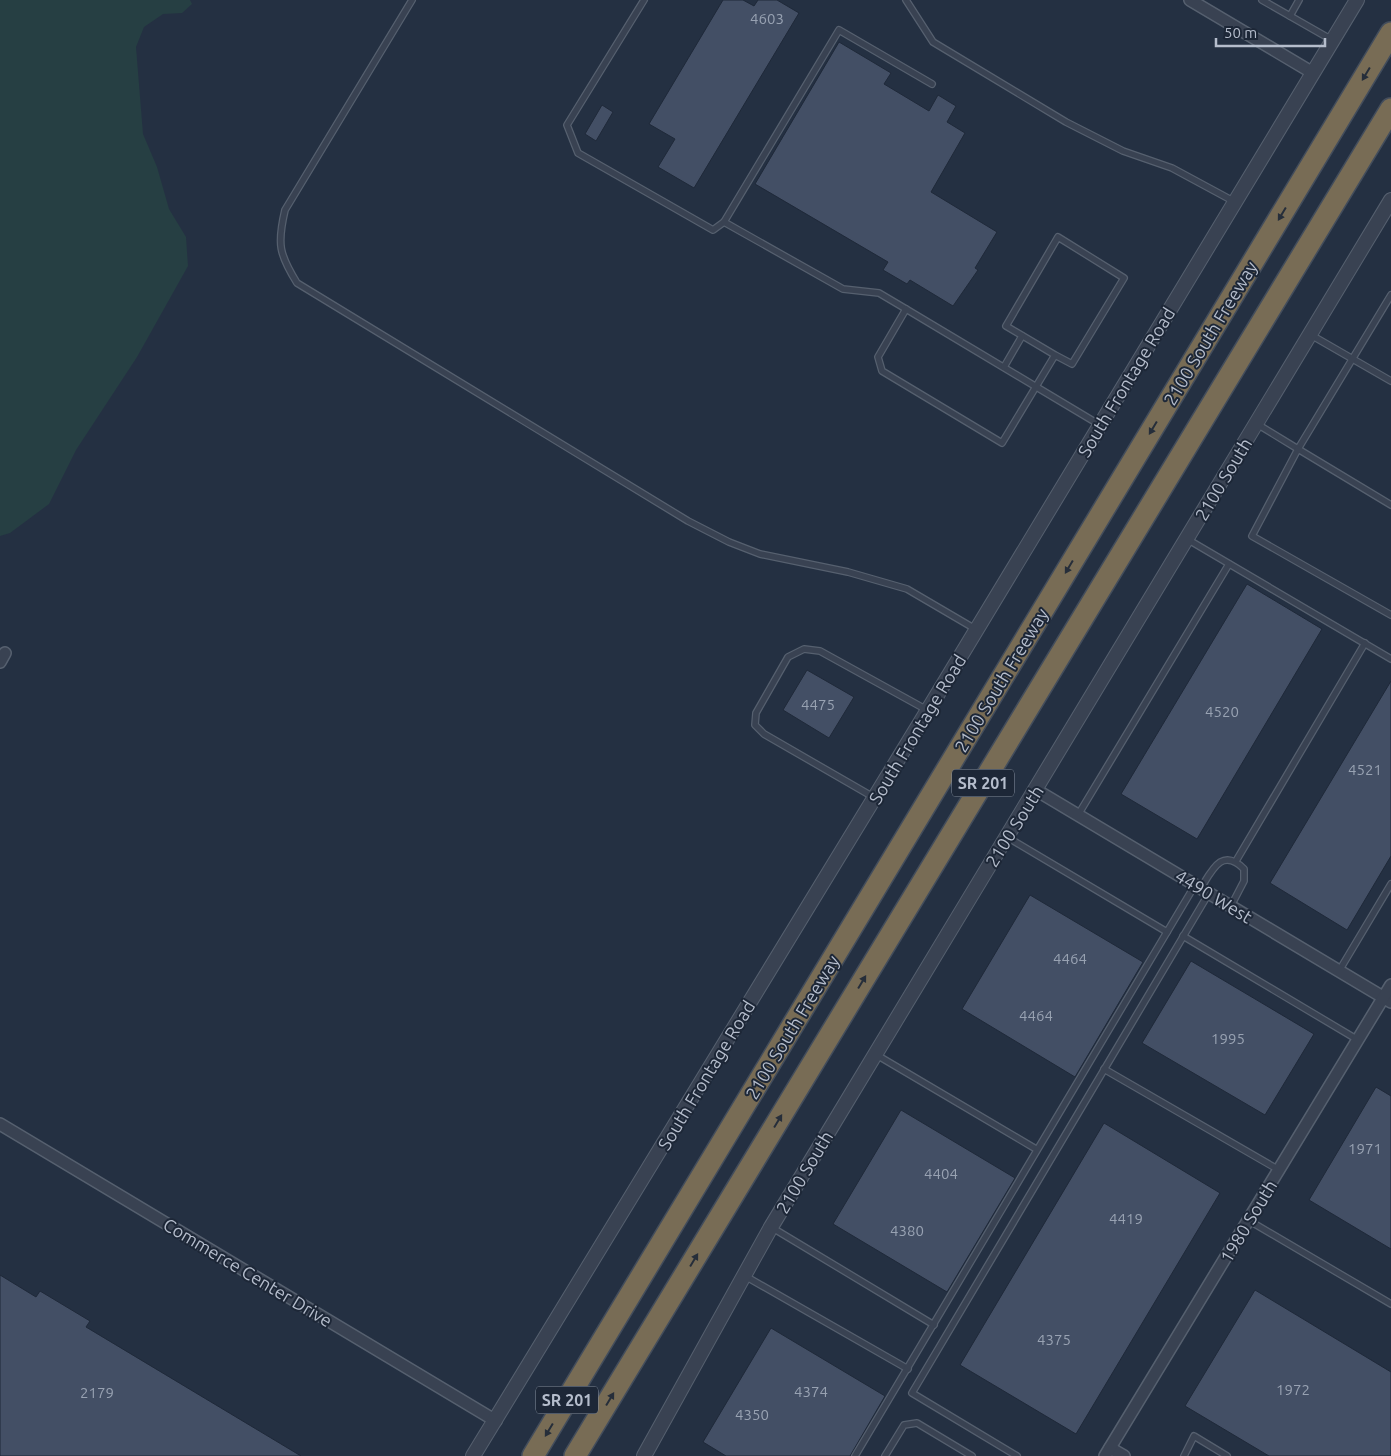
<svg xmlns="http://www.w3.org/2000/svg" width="1391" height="1456" font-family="Ubuntu,sans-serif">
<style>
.green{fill:#263f43}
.building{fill:#434f65;stroke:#1f2939}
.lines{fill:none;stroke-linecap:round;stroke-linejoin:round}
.service-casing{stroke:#56606f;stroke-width:8}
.minor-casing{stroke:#56606f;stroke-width:14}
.tertiary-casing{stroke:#56606f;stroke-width:16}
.motorway-casing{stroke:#434d5c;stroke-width:24}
.service{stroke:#394252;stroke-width:5.5}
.minor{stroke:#394252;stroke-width:11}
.tertiary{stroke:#394252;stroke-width:14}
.motorway{stroke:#786c55;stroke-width:21}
.oneway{fill:#262e3a}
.labels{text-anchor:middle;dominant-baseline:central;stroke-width:4;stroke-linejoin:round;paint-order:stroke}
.number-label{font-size:15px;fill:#98a2b2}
.shield{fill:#1d2737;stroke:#87909f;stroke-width:1}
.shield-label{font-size:16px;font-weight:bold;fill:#b5bdcc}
.street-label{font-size:18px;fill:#b5bdcc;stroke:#1d2737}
</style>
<rect width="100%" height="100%" fill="#243042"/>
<path class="green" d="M 0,0 L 190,0 L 192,4 L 182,13 L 163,14 L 144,27 L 136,47 L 143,134 L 157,167 L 169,209 L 186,237 L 188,266 L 137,357 L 76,450 L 49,504 L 10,533 L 0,536 Z"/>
<g class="building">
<path d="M 723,0 L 743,0 L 754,6 L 758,0 L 777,0 L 799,13 L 694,188 L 658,167 L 675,139 L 649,124 Z"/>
<path d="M 839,42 L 891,73 L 884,84 L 929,111 L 938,95 L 956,106 L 947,122 L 965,133 L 931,192 L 997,232 L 975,268 L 978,270 L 953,306 L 910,280 L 907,284 L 883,270 L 888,262 L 755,184 Z"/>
<path d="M 602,105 L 613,112 L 596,141 L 585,134 Z"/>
<path d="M 1247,584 L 1322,629 L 1197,839 L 1121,794 Z"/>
<path d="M 807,670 L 854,697 L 829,738 L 783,710 Z"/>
<path d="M 1391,681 L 1391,856 L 1347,930 L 1270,883 Z"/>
<path d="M 1030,895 L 1143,962 L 1075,1077 L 962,1009 Z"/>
<path d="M 1191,961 L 1314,1034 L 1265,1115 L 1142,1043 Z"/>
<path d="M 1376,1087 L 1391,1096 L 1391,1249 L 1309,1200 Z"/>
<path d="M 901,1110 L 1015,1178 L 947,1292 L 833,1224 Z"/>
<path d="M 1104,1123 L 1220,1193 L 1076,1434 L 960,1365 Z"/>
<path d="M 0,1275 L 36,1297 L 40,1291 L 90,1321 L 86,1327 L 301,1456 L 0,1456 Z"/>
<path d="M 1255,1290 L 1391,1372 L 1391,1456 L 1269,1456 L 1185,1406 Z"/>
<path d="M 771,1328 L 885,1396 L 850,1456 L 726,1456 L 703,1442 Z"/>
</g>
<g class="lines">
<g class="service-casing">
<g id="service">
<path d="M 412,0 L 285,210 C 277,244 279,254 297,283 L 688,521 L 729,542 L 760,554 L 848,572 L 907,589 L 977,630"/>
<path d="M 644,0 L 567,125 L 578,153 L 713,230 L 724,222"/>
<path d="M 906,0 L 933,42 L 1066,122 L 1123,151 L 1172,168 L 1235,202"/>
<path d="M 1262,0 L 1332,40"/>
<path d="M 1290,16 L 1299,0"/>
<path d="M 906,309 L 879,293 L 843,289 L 724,222 L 839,30 L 932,84"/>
<path d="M 1311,335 L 1391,381"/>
<path d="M 1055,355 L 1006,326 L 1058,237 L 1124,278 L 1072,364 L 1055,355 L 1002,443 L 882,371 L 878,357 L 906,309 L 1100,425"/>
<path d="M 1004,367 L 1022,336"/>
<path d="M 1257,424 L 1298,449 L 1391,295"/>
<path d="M 1391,505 L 1298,449 L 1252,536 L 1391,615"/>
<path d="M 1187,539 L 1391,659"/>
<path d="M 875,798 L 764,734 L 755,725 L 756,713 L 788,657 L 804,649 L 820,651 L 927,710"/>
<path d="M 1078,815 L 1229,564"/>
<path d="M 1007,837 L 1167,932"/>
<path d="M 1236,861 L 1365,643"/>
<path d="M 1201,888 C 1212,870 1222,847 1244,869 L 1244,881 L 1231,906"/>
<path d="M 1183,936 L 1358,1040"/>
<path d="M 1339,971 L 1391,884"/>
<path d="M 875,1054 L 1036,1149"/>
<path d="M 1104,1069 L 1279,1170"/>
<path d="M 1248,1220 L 1391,1304"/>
<path d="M 771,1227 L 934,1325"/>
<path d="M 745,1276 L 908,1369"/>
<path d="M 855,1456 L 1195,885"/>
<path d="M 885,1456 L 904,1425 L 917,1423 L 972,1456"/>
<path d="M 1017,1456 L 912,1393 L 1209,893"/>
<path d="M 1184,1456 L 1194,1436 L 1227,1456"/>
</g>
</g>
<g class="minor-casing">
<g id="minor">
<path d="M 1190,0 L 1313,73"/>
<path d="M 0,662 L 5,653"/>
<path d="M 1036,790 L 1391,1002"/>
<path d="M 0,1124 L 496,1421"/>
<path d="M 1110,1448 L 1124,1456"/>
<path d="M 1105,1456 L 1391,985"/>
</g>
</g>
<g class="tertiary-casing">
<g id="tertiary">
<path d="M 473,1456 L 928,710 L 1357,0"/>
<path d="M 644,1456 L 771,1227 L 1391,200"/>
</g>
</g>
<g class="motorway-casing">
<g id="motorway">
<path d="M 533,1456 L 1391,33"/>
<path d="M 575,1456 L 1391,109"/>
</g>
</g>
<use href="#service" class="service"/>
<use href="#minor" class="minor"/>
<use href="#tertiary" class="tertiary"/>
<use href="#motorway" class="motorway"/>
</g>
<defs><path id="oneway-solid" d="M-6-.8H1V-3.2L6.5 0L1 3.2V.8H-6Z" transform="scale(1.25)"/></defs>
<g class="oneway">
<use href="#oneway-solid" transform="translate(1366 74) rotate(121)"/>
<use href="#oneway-solid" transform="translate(1282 214) rotate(121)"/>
<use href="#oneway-solid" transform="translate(1153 428) rotate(121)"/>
<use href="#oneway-solid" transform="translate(1069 567) rotate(121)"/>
<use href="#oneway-solid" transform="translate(862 982) rotate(-59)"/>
<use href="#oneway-solid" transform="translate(778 1121) rotate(-59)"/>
<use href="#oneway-solid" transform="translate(694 1260) rotate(-59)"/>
<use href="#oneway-solid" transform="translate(610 1399) rotate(-59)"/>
<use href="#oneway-solid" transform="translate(549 1430) rotate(121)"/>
</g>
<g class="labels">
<g class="number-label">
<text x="767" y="18">4603</text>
<text x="818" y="704">4475</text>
<text x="1222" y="711">4520</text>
<text x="1365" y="769">4521</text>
<text x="1070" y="958">4464</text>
<text x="1036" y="1015">4464</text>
<text x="1228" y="1038">1995</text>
<text x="1365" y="1148">1971</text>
<text x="941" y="1173">4404</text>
<text x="1126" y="1218">4419</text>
<text x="907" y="1230">4380</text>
<text x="1054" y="1339">4375</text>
<text x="1293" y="1389">1972</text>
<text x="811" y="1391">4374</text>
<text x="97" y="1392">2179</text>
<text x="752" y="1414">4350</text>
</g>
<g class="shield">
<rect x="952" y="769.5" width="62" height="27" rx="4"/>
<rect x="536" y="1386.5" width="62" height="27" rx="4"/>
</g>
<g class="shield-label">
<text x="983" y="783">SR 201</text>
<text x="567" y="1400">SR 201</text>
</g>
<g class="street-label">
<text transform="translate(1210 333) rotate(-59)">2100 South Freeway</text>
<text transform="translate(1126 382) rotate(-59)">South Frontage Road</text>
<text transform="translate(1223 479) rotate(-59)">2100 South</text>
<text transform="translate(1001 680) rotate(-59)">2100 South Freeway</text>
<text transform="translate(917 729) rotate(-59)">South Frontage Road</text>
<text transform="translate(1014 826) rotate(-58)">2100 South</text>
<text transform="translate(1214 896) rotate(31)">4490 West</text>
<text transform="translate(792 1027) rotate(-59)">2100 South Freeway</text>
<text transform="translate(706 1075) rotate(-59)">South Frontage Road</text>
<text transform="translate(804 1172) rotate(-59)">2100 South</text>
<text transform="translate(1248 1221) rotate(-59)">1980 South</text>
<text transform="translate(248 1272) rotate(31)">Commerce Center Drive</text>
</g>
</g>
<path d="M1216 38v8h109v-8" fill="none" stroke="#b5bdcc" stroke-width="2.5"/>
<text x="1224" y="38" font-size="15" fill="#b5bdcc" stroke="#1d2737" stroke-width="4" paint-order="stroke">50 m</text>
</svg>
